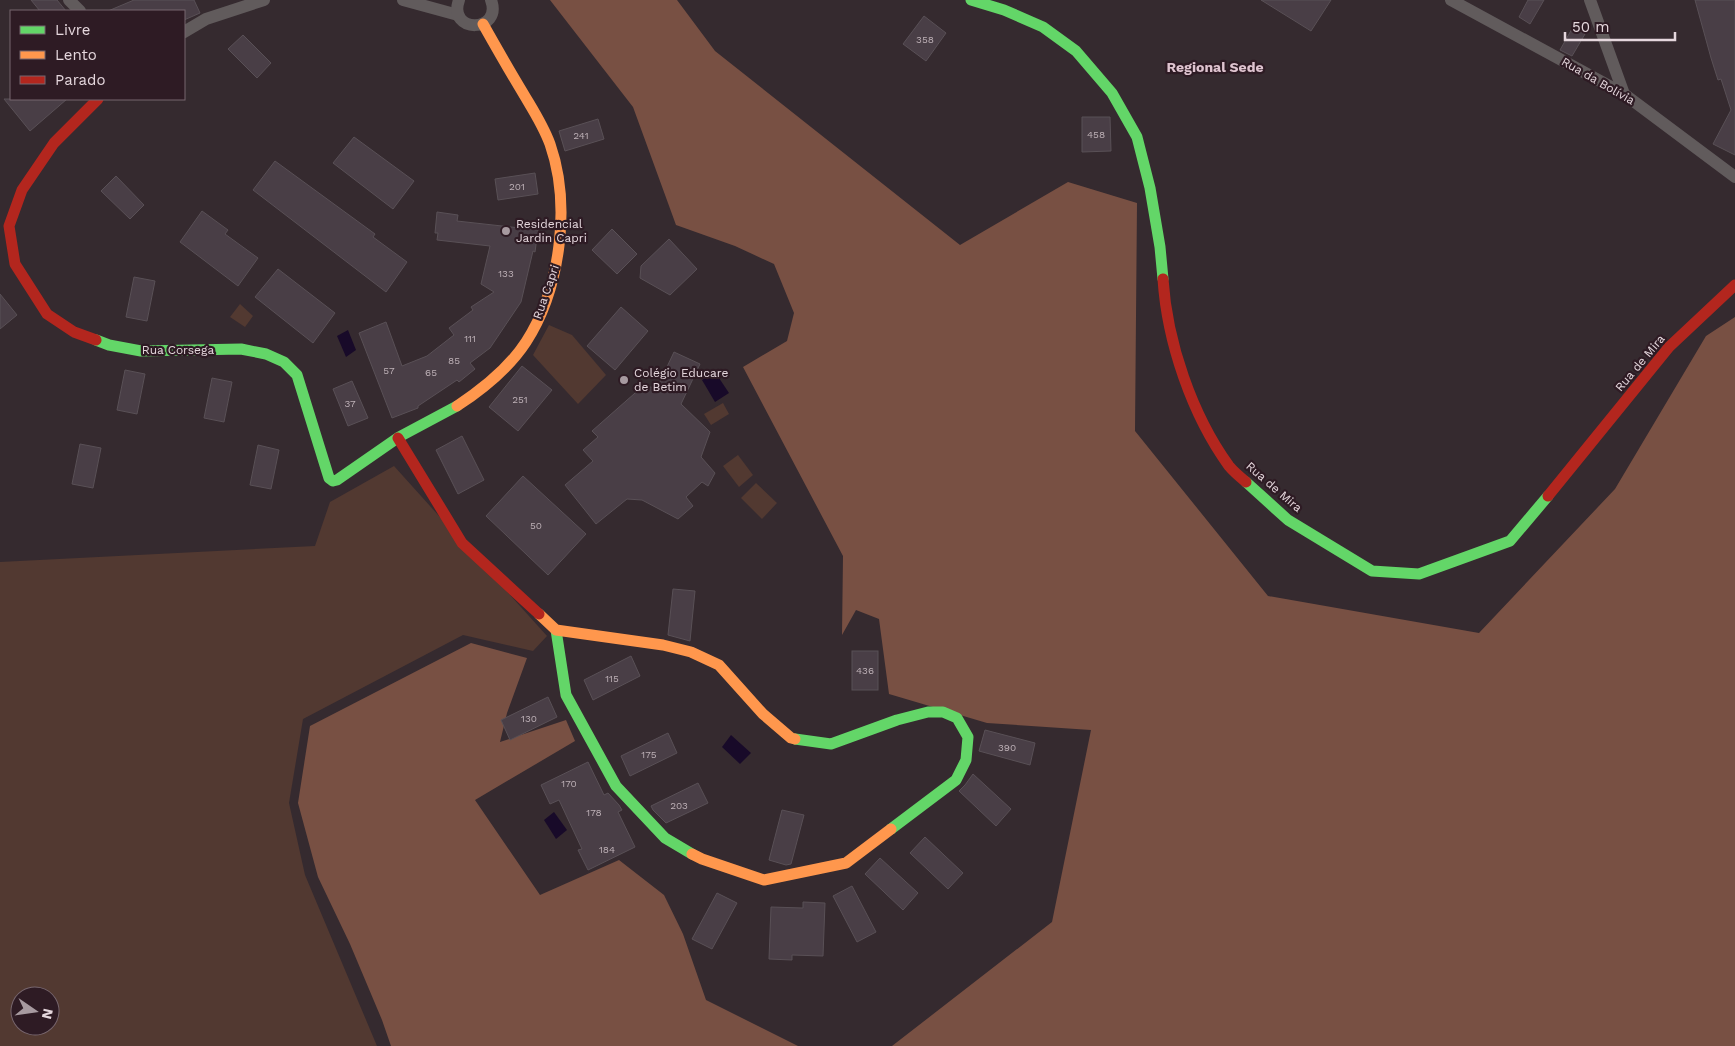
<svg xmlns="http://www.w3.org/2000/svg" width="1735" height="1046" font-family="'Work Sans',sans-serif">
<style>
.green{fill:#523931;fill-rule:evenodd}
.forest{fill:#785043}
.water{fill:#180a29}
.building{fill:#493e46;stroke:#595056}
.lines{fill:none;stroke-linecap:round;stroke-linejoin:round}
.street{stroke:#615b5c;stroke-width:12}
.fast{stroke:#63d668;stroke-width:11}
.slow{stroke:#ff974d;stroke-width:11}
.jam{stroke:#b3261e;stroke-width:11}
.poi-dot{fill:#a79aa0;stroke:#2e1b24;stroke-width:2}
.labels{text-anchor:middle;dominant-baseline:central;stroke-width:4.5;stroke-linejoin:round;paint-order:stroke}
.number-label{font-size:10px;fill:#beb1b7}
.street-label{font-size:12px;fill:#e5d7dd;stroke:#2e1b24}
.poi-label{font-size:12px;fill:#e5d7dd;stroke:#2e1b24;text-anchor:start}
.neighbourhood-label{font-size:14px;font-weight:bold;fill:#dec3cf;stroke:#2e1b24}
</style>
<rect width="100%" height="100%" fill="#352a2f"/>
<g class="green">
<path d="M 240,304 L 253,316 L 245,327 L 230,317 Z"/>
<path d="M 549,325 L 572,335 L 606,375 L 578,404 L 533,355 Z"/>
<path d="M 723,403 L 729,414 L 711,425 L 704,414 Z"/>
<path d="M 738,455 L 753,475 L 739,487 L 723,466 Z"/>
<path d="M 394,466 L 547,636 L 533,651 L 463,635 L 303,719 L 289,803 L 305,875 L 377,1046 L 0,1046 L 0,562 L 315,546 L 330,502 ZM 20,996 L 50,996 L 50,1026 L 20,1026 Z"/>
<path d="M 756,483 L 777,503 L 762,519 L 741,498 Z"/>
</g>
<g class="forest">
<path d="M 550,0 L 677,0 L 715,51 L 960,245 L 1068,182 L 1137,203 L 1135,431 L 1268,596 L 1479,633 L 1615,489 L 1706,336 L 1735,317 L 1735,1046 L 892,1046 L 1052,922 L 1091,730 L 987,723 L 889,694 L 879,619 L 856,610 L 842,635 L 843,556 L 743,367 L 787,341 L 794,313 L 774,264 L 735,246 L 676,225 L 633,107 Z"/>
<path d="M 471,643 L 527,658 L 507,713 L 500,742 L 566,720 L 575,741 L 475,800 L 540,895 L 619,860 L 664,895 L 683,934 L 706,1000 L 798,1046 L 391,1046 L 382,1020 L 350,944 L 318,877 L 298,803 L 310,726 Z"/>
</g>
<g class="water">
<path d="M 348,330 L 356,350 L 346,357 L 337,336 Z"/>
<path d="M 715,372 L 729,393 L 715,402 L 702,380 Z"/>
<path d="M 731,735 L 751,753 L 740,764 L 722,747 Z"/>
<path d="M 554,812 L 567,830 L 556,839 L 544,820 Z"/>
</g>
<g class="building">
<path d="M 31,0 L 57,0 L 66,11 L 40,11 Z"/>
<path d="M 134,0 L 194,0 L 200,13 L 184,20 L 184,11 L 108,11 Z"/>
<path d="M 1261,0 L 1331,0 L 1311,31 Z"/>
<path d="M 1528,0 L 1544,0 L 1530,24 L 1519,17 Z"/>
<path d="M 1695,0 L 1735,0 L 1735,155 L 1713,144 L 1731,110 L 1721,79 L 1718,80 L 1711,58 Z"/>
<path d="M 924,16 L 946,33 L 926,61 L 903,44 Z"/>
<path d="M 1573,27 L 1585,34 L 1572,56 L 1560,50 Z"/>
<path d="M 243,35 L 271,63 L 257,78 L 228,49 Z"/>
<path d="M 4,99 L 67,99 L 30,131 Z"/>
<path d="M 1082,117 L 1110,117 L 1111,151 L 1082,152 Z"/>
<path d="M 598,119 L 604,139 L 565,151 L 559,131 Z"/>
<path d="M 354,137 L 414,181 L 393,209 L 333,163 Z"/>
<path d="M 275,161 L 375,234 L 373,237 L 407,262 L 386,292 L 253,190 Z"/>
<path d="M 535,173 L 538,194 L 498,200 L 495,179 Z"/>
<path d="M 116,176 L 144,205 L 130,219 L 101,191 Z"/>
<path d="M 202,211 L 228,230 L 225,234 L 258,258 L 238,286 L 180,242 Z"/>
<path d="M 437,212 L 458,215 L 457,221 L 538,230 L 535,252 L 533,251 L 521,302 L 490,348 L 470,363 L 475,369 L 459,382 L 457,380 L 418,406 L 418,408 L 392,418 L 359,333 L 386,322 L 402,366 L 427,356 L 454,335 L 449,328 L 473,310 L 471,307 L 494,292 L 481,284 L 490,246 L 437,240 L 438,233 L 435,233 Z"/>
<path d="M 612,229 L 637,254 L 617,274 L 592,250 Z"/>
<path d="M 669,239 L 697,269 L 670,295 L 640,278 L 641,266 Z"/>
<path d="M 278,269 L 335,313 L 313,343 L 255,297 Z"/>
<path d="M 134,277 L 155,281 L 147,321 L 126,317 Z"/>
<path d="M 0,294 L 17,315 L 0,329 Z"/>
<path d="M 621,307 L 648,331 L 615,370 L 587,346 Z"/>
<path d="M 674,352 L 700,364 L 681,404 L 710,432 L 701,457 L 715,473 L 708,486 L 702,482 L 686,497 L 693,506 L 678,519 L 642,500 L 627,499 L 596,524 L 565,485 L 593,461 L 583,450 L 598,437 L 592,431 L 643,386 L 657,388 Z"/>
<path d="M 522,366 L 552,390 L 518,431 L 489,407 Z"/>
<path d="M 125,370 L 145,374 L 137,414 L 117,410 Z"/>
<path d="M 212,378 L 232,382 L 224,422 L 204,418 Z"/>
<path d="M 352,381 L 368,418 L 348,426 L 333,389 Z"/>
<path d="M 462,436 L 484,480 L 458,494 L 436,450 Z"/>
<path d="M 80,444 L 101,448 L 93,488 L 72,484 Z"/>
<path d="M 258,445 L 279,450 L 271,489 L 250,485 Z"/>
<path d="M 523,476 L 586,534 L 548,575 L 486,516 Z"/>
<path d="M 673,589 L 695,591 L 690,641 L 668,635 Z"/>
<rect x="852" y="651" width="26" height="39"/>
<path d="M 631,656 L 640,676 L 593,700 L 584,680 Z"/>
<path d="M 548,697 L 557,717 L 510,740 L 501,720 Z"/>
<path d="M 985,730 L 1035,743 L 1030,765 L 979,751 Z"/>
<path d="M 668,733 L 677,753 L 630,776 L 621,756 Z"/>
<path d="M 588,762 L 604,795 L 608,793 L 619,805 L 622,810 L 618,812 L 635,847 L 588,870 L 578,850 L 582,849 L 559,800 L 550,804 L 541,785 Z"/>
<path d="M 973,774 L 1011,809 L 996,826 L 959,791 L 965,785 Z"/>
<path d="M 698,783 L 708,803 L 666,823 L 653,810 L 651,806 Z"/>
<path d="M 782,810 L 804,815 L 791,864 L 786,865 L 769,860 Z"/>
<path d="M 925,837 L 963,873 L 948,889 L 910,853 Z"/>
<path d="M 880,858 L 918,893 L 903,910 L 865,874 Z"/>
<path d="M 852,886 L 876,932 L 857,942 L 833,896 Z"/>
<path d="M 717,893 L 737,903 L 712,949 L 692,939 Z"/>
<path d="M 803,902 L 825,903 L 823,956 L 792,955 L 792,960 L 769,959 L 771,907 L 803,908 Z"/>
</g>
<g class="lines">
<g class="street">
<path d="M 69,0 L 80,11"/>
<path d="M 403,0 L 458,15"/>
<path d="M 459,0 C 447,34 503,33 491,0"/>
<path d="M 1451,0 L 1624,94 L 1735,177"/>
<path d="M 1590,0 L 1624,94"/>
<path d="M 184,32 L 206,19 L 264,0"/>
</g>
<g class="fast">
<path d="M 971,0 L 1004,10 L 1043,27 L 1076,51 L 1112,93 L 1137,137 L 1150,188 L 1160,247 L 1163,279"/>
<path d="M 96,340 L 109,345 L 141,351 L 241,349 L 266,354 L 284,362 L 297,375 L 329,478 L 333,481 L 337,480 L 399,437 L 457,406"/>
<path d="M 1246,482 L 1288,520 L 1372,571 L 1419,574 L 1510,541 L 1548,496"/>
<path d="M 556,630 L 566,695 L 616,786 L 665,838 L 692,854"/>
<path d="M 795,739 L 831,744 L 897,720 L 928,712 L 943,712 L 957,718 L 968,737 L 966,760 L 956,780 L 891,829"/>
</g>
<g class="slow">
<path d="M 457,406 C 483,389 509,368 526,342 C 561,288 571,204 550,144 C 543,125 533,110 523,93 C 509,70 496,47 483,24"/>
<path d="M 539,614 L 556,630 L 663,645 L 691,652 L 719,665 L 763,714 L 791,738 L 795,739"/>
<path d="M 692,854 L 702,859 L 764,880 L 846,863 L 891,829"/>
</g>
<g class="jam">
<path d="M 1163,279 C 1167,342 1192,415 1229,466 C 1234,472 1240,477 1246,482"/>
<path d="M 96,340 L 74,332 L 47,314 L 15,264 L 9,226 L 22,190 L 54,143 L 98,99"/>
<path d="M 398,438 L 462,543 L 539,614"/>
<path d="M 1548,496 L 1669,347 L 1735,285"/>
</g>
</g>
<g class="poi-dot">
<circle cx="506" cy="231" r="5"/>
<circle cx="624" cy="380" r="5"/>
</g>
<g class="labels">
<g class="number-label">
<text x="925" y="39">358</text>
<text x="1096" y="134">458</text>
<text x="581" y="135">241</text>
<text x="517" y="186">201</text>
<text x="506" y="273">133</text>
<text x="470" y="338">111</text>
<text x="454" y="360">85</text>
<text x="389" y="370">57</text>
<text x="431" y="372">65</text>
<text x="520" y="399">251</text>
<text x="350" y="403">37</text>
<text x="536" y="525">50</text>
<text x="865" y="670">436</text>
<text x="612" y="678">115</text>
<text x="529" y="718">130</text>
<text x="1007" y="747">390</text>
<text x="649" y="754">175</text>
<text x="569" y="783">170</text>
<text x="679" y="805">203</text>
<text x="594" y="812">178</text>
<text x="607" y="849">184</text>
</g>
<g class="street-label">
<text transform="translate(1598 81) rotate(30)">Rua da Bolívia</text>
<text transform="translate(546 292) rotate(-71)">Rua Capri</text>
<text x="178" y="350">Rua Corsega</text>
<text transform="translate(1640 363) rotate(-50)">Rua de Mira</text>
<text transform="translate(1274 487) rotate(41)">Rua de Mira</text>
</g>
<g class="poi-label">
<text x="516" y="224">Residencial<tspan x="516" dy="14">Jardin Capri</tspan></text>
<text x="634" y="373">Colégio Educare<tspan x="634" dy="14">de Betim</tspan></text>
</g>
<g class="neighbourhood-label">
<text x="1215" y="67">Regional Sede</text>
</g>
</g>
<rect x="10" y="10" width="175" height="90" fill="#2e1b24" stroke="#77666e"/>
<rect x="20" y="26" width="25" height="8" fill="#63d668" stroke="#77666e"/>
<text x="55" y="35" font-size="15" fill="#e5d7dd">Livre</text>
<rect x="20" y="51" width="25" height="8" fill="#ff974d" stroke="#77666e"/>
<text x="55" y="60" font-size="15" fill="#e5d7dd">Lento</text>
<rect x="20" y="76" width="25" height="8" fill="#b3261e" stroke="#77666e"/>
<text x="55" y="85" font-size="15" fill="#e5d7dd">Parado</text>
<g transform="translate(35 1011) rotate(103)"><circle r="24" fill="#2e1b24" stroke="#77666e"/>
<path d="M0-4L9 19L0 12L-9 19Z" fill="#a79aa0"/>
<text y="-8" font-size="14" font-weight="bold" text-anchor="middle" fill="#e5d7dd">N</text>
</g>
<path d="M1565 32v8h110v-8" fill="none" stroke="#e5d7dd" stroke-width="2.5"/>
<text x="1572" y="32" font-size="15" fill="#e5d7dd" stroke="#2e1b24" stroke-width="4" paint-order="stroke">50 m</text>
</svg>
